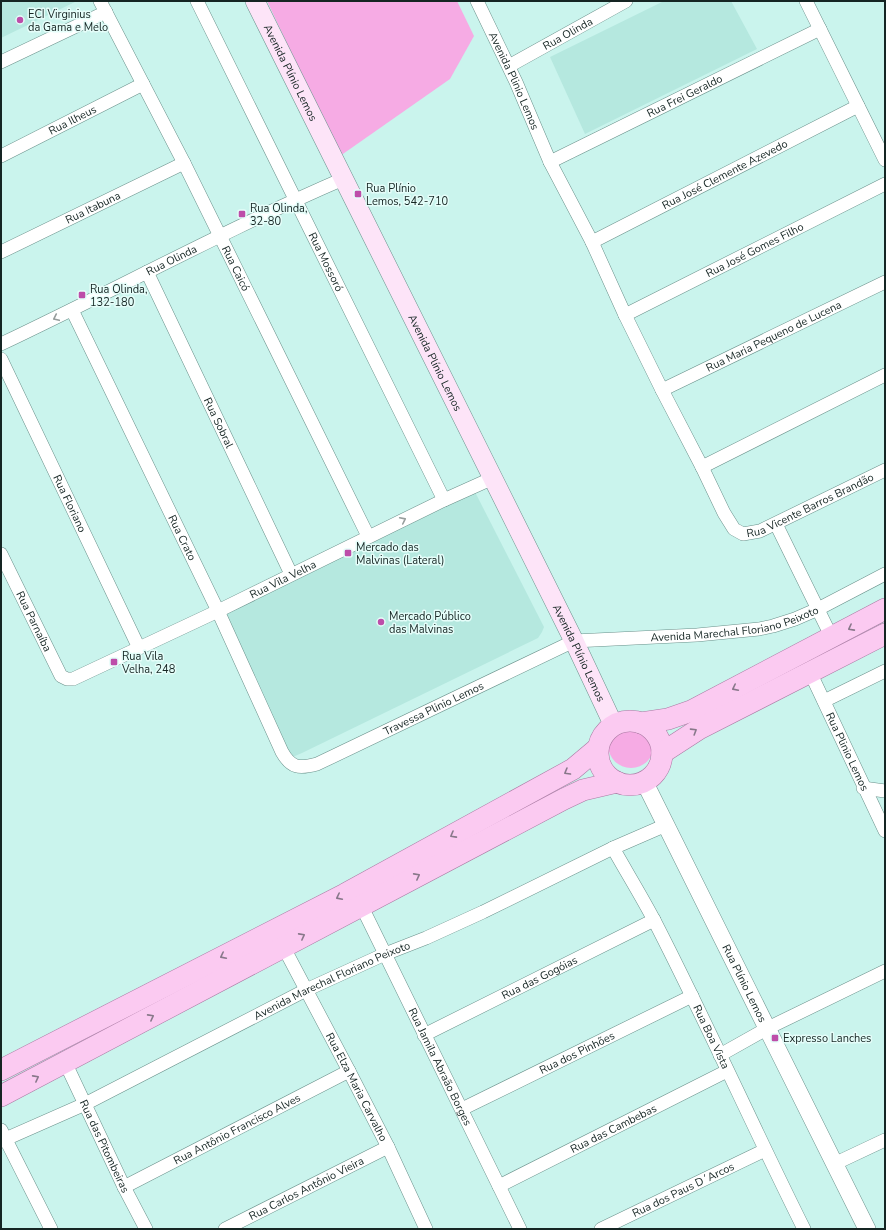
<svg xmlns="http://www.w3.org/2000/svg" width="886" height="1230" font-family="'Nunito Sans',sans-serif">
<style>
.built{fill:#b5e8df}
.green{fill:#f6abe4}
.lines{fill:none;stroke-linecap:round;stroke-linejoin:round}
.minor-casing{stroke:#6a918b;stroke-width:14}
.tertiary-casing{stroke:#6a918b;stroke-width:18}
.secondary-casing{stroke:#6a918b;stroke-width:20}
.primary-casing{stroke:#a979a2;stroke-width:22}
.minor{stroke:#fff;stroke-width:13}
.tertiary{stroke:#fff;stroke-width:17}
.secondary{stroke:#fde4f8;stroke-width:19}
.primary{stroke:#fbcaf1;stroke-width:21}
.oneway{stroke:#969d9c}
.oneway2{stroke:#88788a}
.poi-dot{fill:#bd4da9;stroke:#e5fdf9;stroke-width:1.5}
.labels{text-anchor:middle;dominant-baseline:central;stroke-width:3;stroke-linejoin:round;paint-order:stroke}
.poi-label{font-size:11px;fill:#152523;stroke:#e5fdf9;text-anchor:start}
.street-label{font-size:11px;fill:#152523;stroke:#e5fdf9}
</style>
<rect width="100%" height="100%" fill="#caf4ed"/>
<g class="built">
<path d="M 1,1 L 77,1 L 1,38 Z"/>
<path d="M 664,1 L 731,1 L 757,49 L 585,134 L 550,57 Z"/>
<path d="M 475,492 L 544,627 L 542,632 L 538,638 L 302,753 L 295,756 L 290,756 L 219,618 L 223,604 Z"/>
</g>
<g class="green">
<path d="M 267,1 L 457,1 L 474,36 L 450,79 L 340,156 Z"/>
<circle cx="631" cy="745" r="23"/>
</g>
<g class="lines">
<g class="minor-casing">
<g id="minor">
<path id="s1" d="M 100,1 L 184,163 L 368,536"/>
<path id="s2" d="M 197,1 L 444,500"/>
<path id="s3" d="M 477,1 L 516,82 L 550,162 L 592,242 L 625,315 L 662,390 L 702,467 L 724,513 L 734,529 L 743,534 L 760,531 L 885,470"/>
<path d="M 806,1 L 885,160"/>
<path d="M 1,62 L 106,12"/>
<path id="s4" d="M 509,66 L 626,1"/>
<path id="s5" d="M 1,156 L 143,84"/>
<path id="s6" d="M 550,162 L 820,29"/>
<path id="s7" d="M 592,242 L 858,106"/>
<path id="s8" d="M 1,252 L 184,163"/>
<path id="s9" d="M 147,272 L 291,574"/>
<path id="s10" d="M 72,310 L 218,611 L 282,752 C 291,768 299,769 317,764 L 574,641 L 697,635 L 759,629 L 773,626 L 795,619 L 818,609 L 885,574"/>
<path id="s11" d="M 625,315 L 885,184"/>
<path id="s12" d="M 1,344 C 115,290 227,229 343,179"/>
<path id="s13" d="M 1,359 L 139,648"/>
<path id="s14" d="M 662,390 L 885,282"/>
<path d="M 702,467 L 885,375"/>
<path d="M 776,524 L 832,638"/>
<path id="s15" d="M 1,554 L 61,676 L 67,679 L 73,679 L 218,611 L 444,500 L 493,478"/>
<path id="s16" d="M 810,672 L 885,831"/>
<path d="M 824,701 L 885,671"/>
<path d="M 863,788 L 885,791"/>
<path id="s17" d="M 613,848 C 627,873 642,897 655,922 C 707,1023 753,1127 804,1229"/>
<path id="s18" d="M 361,905 L 520,1229"/>
<path id="s19" d="M 283,946 L 349,1071 L 388,1147 L 426,1229"/>
<path id="s20" d="M 424,1035 L 654,920"/>
<path d="M 720,1055 L 768,1028 L 885,971"/>
<path id="s21" d="M 65,1062 L 124,1187 L 146,1229"/>
<path id="s22" d="M 462,1109 L 692,996"/>
<path d="M 1,1130 L 51,1229"/>
<path id="s23" d="M 1,1141 L 85,1104 L 306,990 L 385,954 L 426,938 L 483,912 L 613,848 L 666,825"/>
<path d="M 834,1164 L 885,1140"/>
<path id="s24" d="M 499,1186 L 727,1071"/>
<path id="s25" d="M 124,1187 L 349,1071"/>
<path id="s26" d="M 225,1229 L 388,1147"/>
<path id="s27" d="M 601,1229 L 765,1150"/>
</g>
</g>
<g class="tertiary-casing">
<g id="tertiary">
<path id="s28" d="M 644,781 L 867,1229"/>
</g>
</g>
<g class="secondary-casing">
<g id="secondary">
<path id="s29" d="M 255,1 L 574,641 L 613,724"/>
</g>
</g>
<g class="primary-casing">
<g id="primary">
<circle cx="630" cy="753" r="32"/>
<path d="M 641,723 L 668,719 L 691,711 L 885,609"/>
<path d="M 662,753 L 699,729 L 885,634"/>
<path d="M 1,1070 L 345,894 L 573,769 L 598,748"/>
<path d="M 1,1096 L 564,799 L 583,790 L 617,782"/>
</g>
</g>
<use href="#minor" class="minor"/>
<use href="#tertiary" class="tertiary"/>
<use href="#secondary" class="secondary"/>
<use href="#primary" class="primary"/>
</g>
<defs><path id="oneway-chevron" d="M-2-3.5L2.5 0L-2 3.5" fill="none" stroke-width="1.6" stroke-linecap="round" stroke-linejoin="round"/></defs>
<g class="oneway">
<use href="#oneway-chevron" transform="translate(56 318) rotate(155)"/>
<use href="#oneway-chevron" transform="translate(403 520) rotate(-26)"/>
</g>
<g class="oneway2">
<use href="#oneway-chevron" transform="translate(851 628) rotate(152)"/>
<use href="#oneway-chevron" transform="translate(735 688) rotate(153)"/>
<use href="#oneway-chevron" transform="translate(694 731) rotate(-32)"/>
<use href="#oneway-chevron" transform="translate(567 772) rotate(150)"/>
<use href="#oneway-chevron" transform="translate(453 835) rotate(151)"/>
<use href="#oneway-chevron" transform="translate(417 876) rotate(-28)"/>
<use href="#oneway-chevron" transform="translate(339 897) rotate(153)"/>
<use href="#oneway-chevron" transform="translate(302 936) rotate(-28)"/>
<use href="#oneway-chevron" transform="translate(223 956) rotate(153)"/>
<use href="#oneway-chevron" transform="translate(151 1017) rotate(-28)"/>
<use href="#oneway-chevron" transform="translate(36 1078) rotate(-28)"/>
</g>
<g class="poi-dot">
<circle cx="20" cy="20" r="4"/>
<rect x="354" y="190" width="8" height="8" rx="2"/>
<rect x="238" y="210" width="8" height="8" rx="2"/>
<rect x="78" y="291" width="8" height="8" rx="2"/>
<rect x="344" y="549" width="8" height="8" rx="2"/>
<circle cx="381" cy="622" r="4"/>
<rect x="110" y="658" width="8" height="8" rx="2"/>
<rect x="771" y="1034" width="8" height="8" rx="2"/>
</g>
<g class="labels">
<g class="poi-label">
<text x="28" y="14">ECI Virginius<tspan x="28" dy="13">da Gama e Melo</tspan></text>
<text x="366" y="188">Rua Plínio<tspan x="366" dy="13">Lemos, 542-710</tspan></text>
<text x="250" y="208">Rua Olinda,<tspan x="250" dy="13">32-80</tspan></text>
<text x="90" y="289">Rua Olinda,<tspan x="90" dy="13">132-180</tspan></text>
<text x="356" y="547">Mercado das<tspan x="356" dy="13">Malvinas (Lateral)</tspan></text>
<text x="389" y="616">Mercado Público<tspan x="389" dy="13">das Malvinas</tspan></text>
<text x="122" y="656">Rua Vila<tspan x="122" dy="13">Velha, 248</tspan></text>
<text x="783" y="1038">Expresso Lanches</text>
</g>
<g class="street-label">
<text stroke="none"><textPath href="#s4" startOffset="67">Rua Olinda</textPath></text>
<text stroke="none"><textPath href="#s29" startOffset="80">Avenida Plínio Lemos</textPath></text>
<text stroke="none"><textPath href="#s3" startOffset="88">Avenida Plinio Lemos</textPath></text>
<text stroke="none"><textPath href="#s6" startOffset="150">Rua Frei Geraldo</textPath></text>
<text stroke="none"><textPath href="#s5" startOffset="80">Rua Ilheus</textPath></text>
<text stroke="none"><textPath href="#s7" startOffset="149">Rua José Clemente Azevedo</textPath></text>
<text stroke="none"><textPath href="#s8" startOffset="102">Rua Itabuna</textPath></text>
<text stroke="none"><textPath href="#s11" startOffset="145">Rua José Gomes Filho</textPath></text>
<text stroke="none"><textPath href="#s12" startOffset="190">Rua Olinda</textPath></text>
<text stroke="none"><textPath href="#s2" startOffset="291">Rua Mossoró</textPath></text>
<text stroke="none"><textPath href="#s1" startOffset="300">Rua Caicó</textPath></text>
<text stroke="none"><textPath href="#s14" startOffset="124">Rua Maria Pequeno de Lucena</textPath></text>
<text stroke="none"><textPath href="#s29" startOffset="404">Avenida Plínio Lemos</textPath></text>
<text stroke="none"><textPath href="#s9" startOffset="167">Rua Sobral</textPath></text>
<text stroke="none"><textPath href="#s13" startOffset="160">Rua Floriano</textPath></text>
<text stroke="none"><textPath href="#s3" startOffset="671">Rua Vicente Barros Brandão</textPath></text>
<text stroke="none"><textPath href="#s10" startOffset="253">Rua Crato</textPath></text>
<text stroke="none"><textPath href="#s15" startOffset="381">Rua Vila Velha</textPath></text>
<text stroke="none"><textPath href="#s15" startOffset="75">Rua Parnaíba</textPath></text>
<text stroke="none"><textPath href="#s10" startOffset="978">Avenida Marechal Floriano Peixoto</textPath></text>
<text stroke="none"><textPath href="#s29" startOffset="728">Avenida Plínio Lemos</textPath></text>
<text stroke="none"><textPath href="#s10" startOffset="660">Travessa Plinio Lemos</textPath></text>
<text stroke="none"><textPath href="#s16" startOffset="88">Rua Plinio Lemos</textPath></text>
<text stroke="none"><textPath href="#s20" startOffset="129">Rua das Gogóias</textPath></text>
<text stroke="none"><textPath href="#s23" startOffset="368">Avenida Marechal Floriano Peixoto</textPath></text>
<text stroke="none"><textPath href="#s28" startOffset="226">Rua Plínio Lemos</textPath></text>
<text stroke="none"><textPath href="#s17" startOffset="213">Rua Boa Vista</textPath></text>
<text stroke="none"><textPath href="#s22" startOffset="128">Rua dos Pinhões</textPath></text>
<text stroke="none"><textPath href="#s18" startOffset="180">Rua Jamila Abraão Borges</textPath></text>
<text stroke="none"><textPath href="#s19" startOffset="159">Rua Elza Maria Carvalho</textPath></text>
<text stroke="none"><textPath href="#s25" startOffset="127">Rua Antônio Francisco Alves</textPath></text>
<text stroke="none"><textPath href="#s24" startOffset="128">Rua das Cambebas</textPath></text>
<text stroke="none"><textPath href="#s21" startOffset="93">Rua das Pitombeiras</textPath></text>
<text stroke="none"><textPath href="#s26" startOffset="91">Rua Carlos Antônio Vieira</textPath></text>
<text stroke="none"><textPath href="#s27" startOffset="91">Rua dos Paus D´Arcos</textPath></text>
</g>
</g>
<rect width="886" height="1230" fill="none" stroke="#152523" stroke-width="4"/>
</svg>
